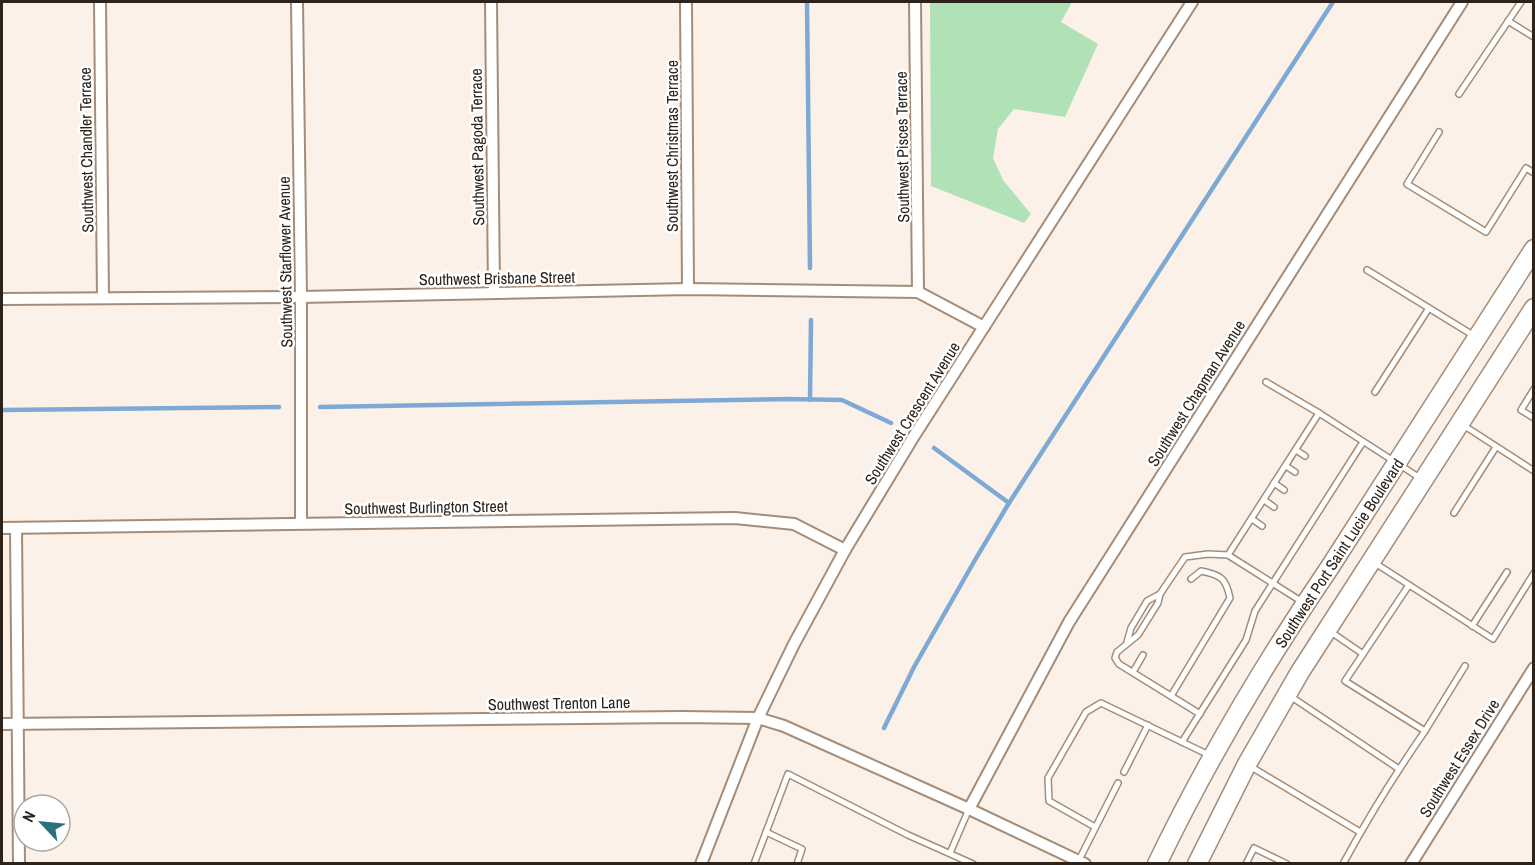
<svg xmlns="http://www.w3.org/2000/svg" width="1535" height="865" font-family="'Archivo Narrow',sans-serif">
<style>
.green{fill:#b1e1b7}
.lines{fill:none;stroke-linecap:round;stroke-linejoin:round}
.stream{stroke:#7fa9d5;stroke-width:4.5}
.lane-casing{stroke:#a58c78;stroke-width:8}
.street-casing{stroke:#a58c78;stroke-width:14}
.primary-casing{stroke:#a58c78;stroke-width:21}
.lane{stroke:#fff;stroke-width:5}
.street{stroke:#fff;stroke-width:10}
.primary{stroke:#fff;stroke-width:18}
.labels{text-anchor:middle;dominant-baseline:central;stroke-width:5;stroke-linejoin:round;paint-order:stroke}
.street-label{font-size:16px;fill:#2d231b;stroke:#fff}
</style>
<rect width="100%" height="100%" fill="#fcf1e8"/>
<path class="green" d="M 930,2 L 1072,2 L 1061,22 L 1098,44 L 1065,117 L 1014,109 L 998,129 L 993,158 L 1003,180 L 1031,214 L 1024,223 L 931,186 Z"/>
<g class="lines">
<g class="stream">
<path d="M 807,2 L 810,268"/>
<path d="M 810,400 L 811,320"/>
<path d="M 320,407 L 788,399 L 842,400 L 891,423"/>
<path d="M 2,410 L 279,407"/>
<path d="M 934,448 L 1009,503"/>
<path d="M 884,728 L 914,667 L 975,560 L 1009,503 L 1333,2"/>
</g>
<g class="lane-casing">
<g id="lane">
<path d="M 1508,21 L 1534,37"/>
<path d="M 1459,94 L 1521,2"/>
<path d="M 1439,132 L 1407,184 L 1486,232 L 1526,168 L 1534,173"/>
<path d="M 1367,270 L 1476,337"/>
<path d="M 1266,382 L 1319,413"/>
<path d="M 1534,389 L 1521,410 L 1534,418"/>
<path d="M 1375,392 L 1429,308"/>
<path d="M 1463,425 L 1534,471"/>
<path d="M 1296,450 L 1305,456"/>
<path d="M 1286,466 L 1295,472"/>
<path d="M 1274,483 L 1284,490"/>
<path d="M 1264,500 L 1274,507"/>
<path d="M 1454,513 L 1496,447"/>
<path d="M 1252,519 L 1262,526"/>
<path d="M 1375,563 L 1493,639 L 1534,573"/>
<path d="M 1409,585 L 1345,681 L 1425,731 L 1465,666"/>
<path d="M 1304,603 L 1228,555 L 1319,413 L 1420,478"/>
<path d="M 1472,626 L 1507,572"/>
<path d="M 1331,632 L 1363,654"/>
<path d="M 1127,642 L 1131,628 L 1147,601 L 1160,594"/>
<path d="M 1133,672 L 1143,655"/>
<path d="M 1171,696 L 1230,598 C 1226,579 1222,575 1201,571 L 1191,579"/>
<path d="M 1290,696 L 1399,769"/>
<path d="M 1200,714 L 1119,664 L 1115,658 L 1117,652 L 1138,635 L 1158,603 L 1160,594 L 1185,557 L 1208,554 L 1228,555"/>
<path d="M 1182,742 L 1246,640 L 1255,611 L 1363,442"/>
<path d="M 1248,765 L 1360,832"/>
<path d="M 1124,772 L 1148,725"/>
<path d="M 1095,827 L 1049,801 L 1048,778 L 1086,712 L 1101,703 L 1209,755"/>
<path d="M 766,832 L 802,849 L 797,864"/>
<path d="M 950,853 L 969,809"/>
<path d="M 1079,860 L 1118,783"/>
<path d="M 754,864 L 788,774 L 908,835 L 973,864"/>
<path d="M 1246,864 L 1254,848 L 1287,864"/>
<path d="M 1343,864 C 1368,818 1395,774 1425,731"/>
</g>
</g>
<g class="street-casing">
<g id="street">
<path d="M 100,2 L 103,298"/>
<path d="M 297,2 L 301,297 L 301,523"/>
<path d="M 491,2 L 494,292"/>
<path d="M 686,2 L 688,289"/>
<path d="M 915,2 L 918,292"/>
<path d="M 2,299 L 301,297 L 688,289 L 918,292 L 984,327"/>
<path d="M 2,528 L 735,518 L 794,524 L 845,550"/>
<path d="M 16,528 L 19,864"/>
<path d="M 2,724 L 681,717 L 758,718 L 784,726 L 969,809 L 1085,864"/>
<path d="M 969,809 L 1069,622 L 1462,2"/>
<path d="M 701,864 L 758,718 L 794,644 L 845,550 L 914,436 L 1192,2"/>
<path d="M 1411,864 L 1534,668"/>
</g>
</g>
<g class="primary-casing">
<g id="primary">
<path d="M 1157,864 C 1207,760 1266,661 1330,567 L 1534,249"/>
<path d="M 1197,864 L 1247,764 L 1300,672 L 1534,308"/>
</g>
</g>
<use href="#lane" class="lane"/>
<use href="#street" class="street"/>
<use href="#primary" class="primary"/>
</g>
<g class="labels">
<g class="street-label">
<text transform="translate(672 146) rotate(-90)">Southwest Christmas Terrace</text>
<text transform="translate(477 147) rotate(-91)">Southwest Pagoda Terrace</text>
<text transform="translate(902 147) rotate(-91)">Southwest Pisces Terrace</text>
<text transform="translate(86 150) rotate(-91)">Southwest Chandler Terrace</text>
<text transform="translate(285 262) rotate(-91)">Southwest Starflower Avenue</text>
<text transform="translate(497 278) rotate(-1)">Southwest Brisbane Street</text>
<text transform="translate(1196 393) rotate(-58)">Southwest Chapman Avenue</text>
<text transform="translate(912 413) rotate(-58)">Southwest Crescent Avenue</text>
<text transform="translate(426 507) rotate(-1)">Southwest Burlington Street</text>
<text transform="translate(1339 553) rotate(-57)">Southwest Port Saint Lucie Boulevard</text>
<text transform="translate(559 703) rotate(-1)">Southwest Trenton Lane</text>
<text transform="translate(1459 758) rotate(-58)">Southwest Essex Drive</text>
</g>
</g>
<rect width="1535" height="865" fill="none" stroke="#2d231b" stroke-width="6"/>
<g transform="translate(42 823) rotate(296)"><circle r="28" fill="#ffffff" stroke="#aba7a4" stroke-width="1.5"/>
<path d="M0-4.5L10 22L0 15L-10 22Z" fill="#2a707d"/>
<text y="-9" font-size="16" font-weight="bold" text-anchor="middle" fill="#2d231b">N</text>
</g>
</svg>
